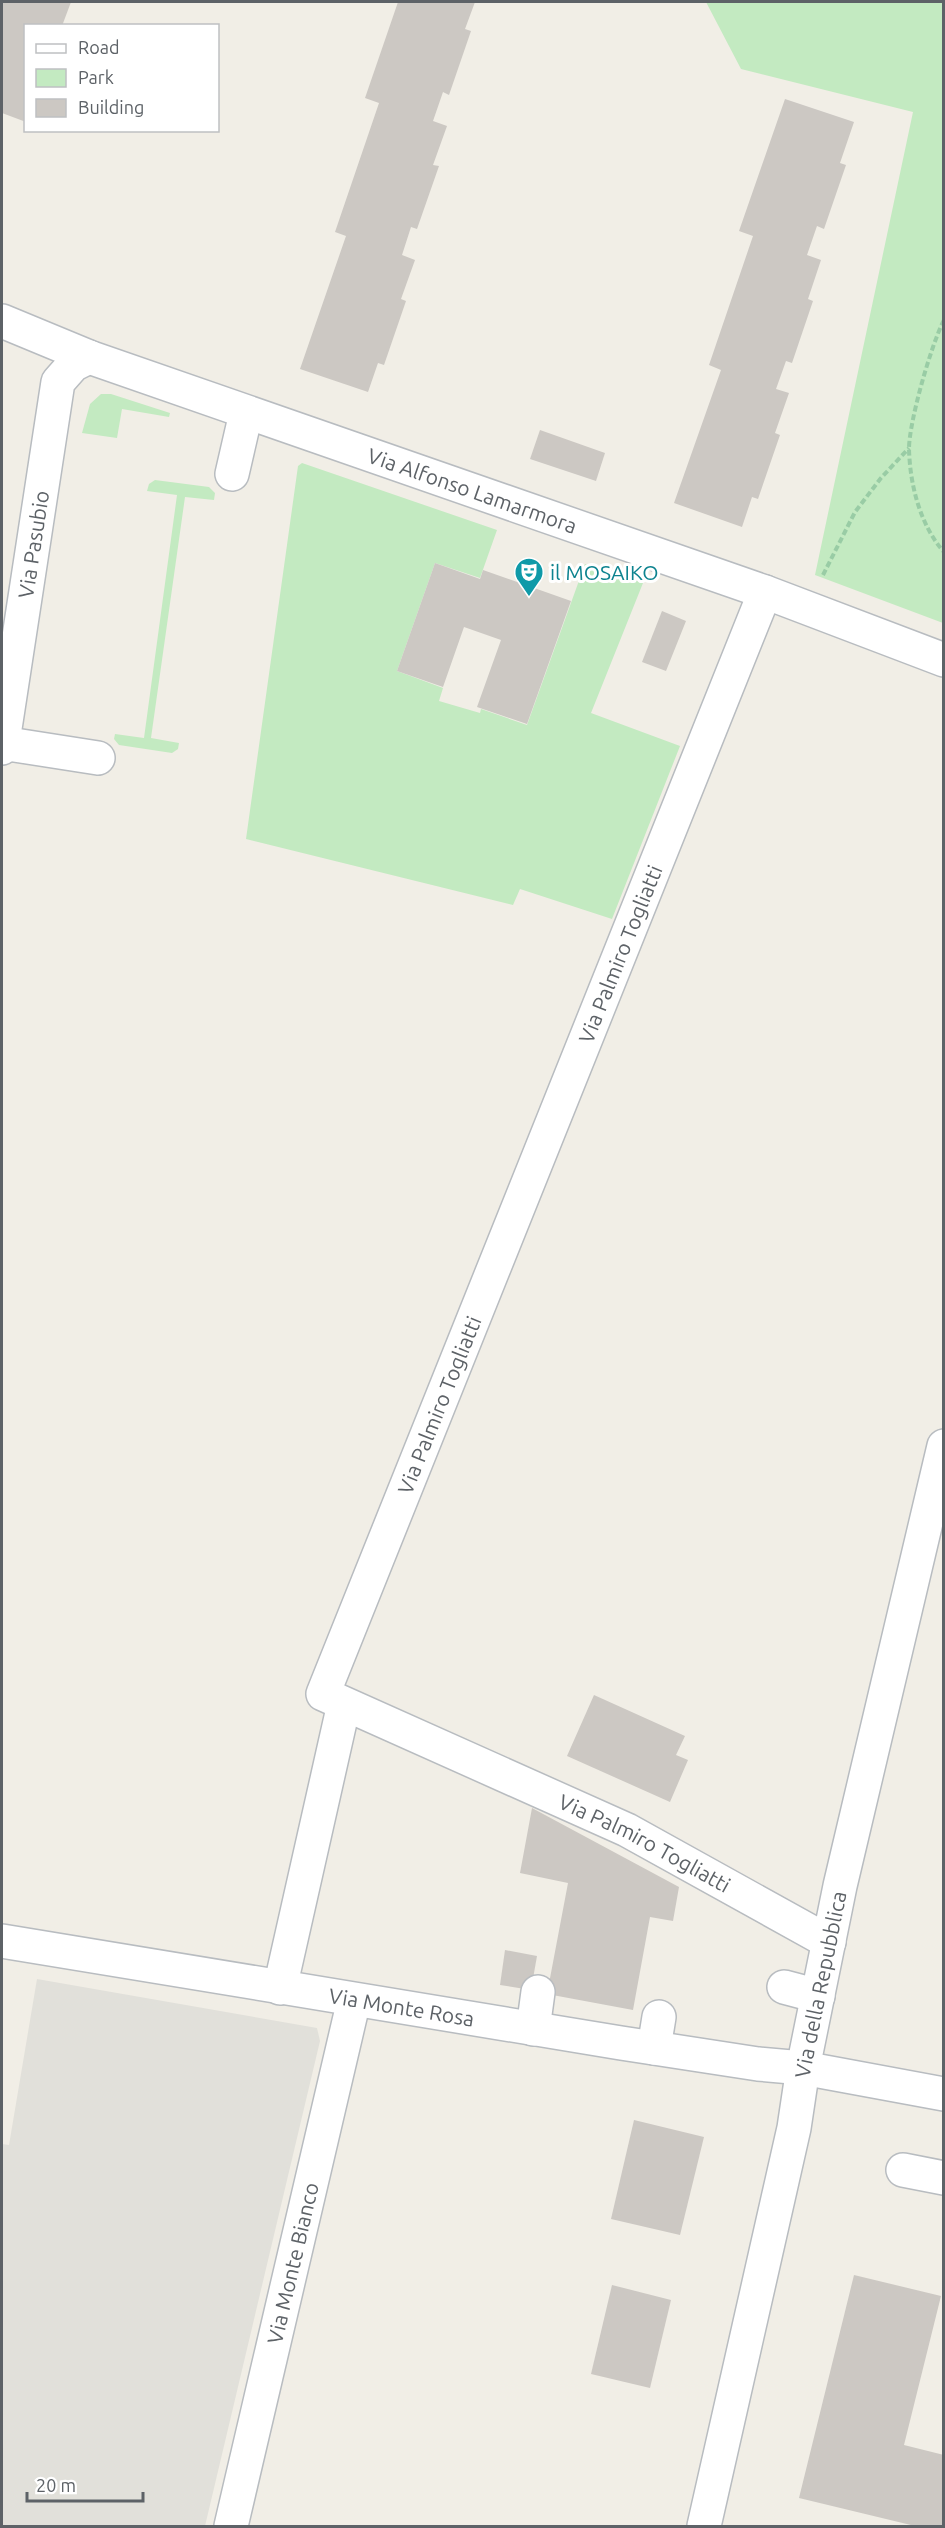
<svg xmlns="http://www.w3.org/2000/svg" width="945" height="2528" font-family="Ubuntu,sans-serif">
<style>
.industrial{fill:#e1e0da}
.green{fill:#c3eac1}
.building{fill:#ccc8c3}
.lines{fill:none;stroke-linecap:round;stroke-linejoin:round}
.minor-casing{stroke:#b8bcc0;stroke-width:36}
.path{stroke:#99cca5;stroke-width:4;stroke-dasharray:6 3;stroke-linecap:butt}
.minor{stroke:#fff;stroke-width:33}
.labels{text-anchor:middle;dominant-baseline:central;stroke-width:6;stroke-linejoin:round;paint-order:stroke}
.street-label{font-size:21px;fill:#5d6267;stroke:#fff}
.culture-label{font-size:21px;fill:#0d838f;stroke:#fff;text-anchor:start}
</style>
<rect width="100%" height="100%" fill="#f1eee6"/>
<path class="industrial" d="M 37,1979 L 317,2028 L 320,2041 L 205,2526 L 2,2526 L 2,2144 L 9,2145 Z"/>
<g class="green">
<path d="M 706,2 L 943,2 L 943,623 L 815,575 L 913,112 L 741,69 Z"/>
<path d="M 101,394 L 111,394 L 170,413 L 169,417 L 122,409 L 117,438 L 82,433 L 90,404 Z"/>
<path d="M 302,463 L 497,530 L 480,578 L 435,563 L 397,671 L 443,688 L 439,701 L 480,713 L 481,709 L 527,725 L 585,564 L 643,583 L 591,713 L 680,746 L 612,919 L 520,889 L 513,905 L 246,839 L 298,466 Z"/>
<path d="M 155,480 L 209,487 L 215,493 L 214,500 L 185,497 L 151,738 L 179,743 L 178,749 L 172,753 L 119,745 L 114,739 L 115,734 L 144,738 L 177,495 L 147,491 L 149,484 Z"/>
</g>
<g class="building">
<path d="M 2,2 L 71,2 L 62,26 L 26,26 L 26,122 L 2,113 Z"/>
<path d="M 398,2 L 475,2 L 465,29 L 471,31 L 449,95 L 443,92 L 433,121 L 447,126 L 433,165 L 439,166 L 417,229 L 411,227 L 402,255 L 415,260 L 401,299 L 406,301 L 384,365 L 378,363 L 368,392 L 300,369 L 346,236 L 335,232 L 379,103 L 365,98 Z"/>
<path d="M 785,99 L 854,122 L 840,163 L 846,165 L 824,229 L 817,226 L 807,255 L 821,260 L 808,299 L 813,301 L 792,363 L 786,361 L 776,389 L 789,393 L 775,433 L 780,435 L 758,499 L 752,497 L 742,527 L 674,503 L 721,370 L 709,365 L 753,236 L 739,231 Z"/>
<path d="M 540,430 L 605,453 L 596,481 L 530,459 Z"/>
<path d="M 435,563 L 480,579 L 483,570 L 571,601 L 527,724 L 477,707 L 501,640 L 464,627 L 443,687 L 397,671 Z"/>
<path d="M 662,611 L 686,621 L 666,671 L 642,662 Z"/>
<path d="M 594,1695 L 685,1736 L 676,1755 L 688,1760 L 670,1802 L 567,1756 Z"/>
<path d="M 532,1808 L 679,1887 L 673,1921 L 650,1917 L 633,2010 L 547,1994 L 568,1883 L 520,1873 Z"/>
<path d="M 505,1950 L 537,1956 L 531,1990 L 500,1985 Z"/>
<path d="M 634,2120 L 704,2137 L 680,2235 L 611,2219 Z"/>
<path d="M 854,2275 L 941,2296 L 904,2445 L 944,2455 L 944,2526 L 915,2526 L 799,2498 Z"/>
<path d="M 612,2285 L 671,2300 L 650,2388 L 591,2374 Z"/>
</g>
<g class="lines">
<g class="minor-casing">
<g id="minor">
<path id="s1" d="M 2,321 L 89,357 L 765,592 L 944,660"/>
<path d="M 232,474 L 246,413"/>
<path id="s2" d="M 765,592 L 323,1694 L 627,1830 L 829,1942"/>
<path d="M 2,743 L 98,758"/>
<path id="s3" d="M 2,748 L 58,382 L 73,365 L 89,357"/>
<path id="s4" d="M 2,1941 L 621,2043 L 758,2064 L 803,2068 L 944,2094"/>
<path d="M 784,1987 L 818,1996"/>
<path d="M 280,1988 L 344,1704"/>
<path d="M 533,2029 L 538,1992"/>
<path d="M 654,2048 L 659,2017"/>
<path d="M 903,2170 L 944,2178"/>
<path id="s5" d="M 231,2526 L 354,2000"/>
<path id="s6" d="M 704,2526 L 794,2128 L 803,2068 L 840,1886 L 944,1446"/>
</g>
</g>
<g class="path">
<path d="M 944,320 C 931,345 909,422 909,449 C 910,485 920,525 944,552"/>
<path d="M 823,575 L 855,512 L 881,478 L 909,448"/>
</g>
<use href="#minor" class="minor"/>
</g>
<defs>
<g id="theatre-pin" transform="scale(1.5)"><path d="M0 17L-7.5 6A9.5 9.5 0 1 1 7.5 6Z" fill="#0f9aa8" stroke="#fff"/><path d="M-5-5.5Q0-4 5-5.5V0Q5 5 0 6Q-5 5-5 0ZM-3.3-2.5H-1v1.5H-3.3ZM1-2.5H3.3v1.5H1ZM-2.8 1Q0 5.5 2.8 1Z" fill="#fff"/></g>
</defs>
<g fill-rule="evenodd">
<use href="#theatre-pin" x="529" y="572"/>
</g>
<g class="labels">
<g class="street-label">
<text stroke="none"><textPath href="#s1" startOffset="500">Via Alfonso Lamarmora</textPath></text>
<text stroke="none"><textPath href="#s3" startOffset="206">Via Pasubio</textPath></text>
<text transform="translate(620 954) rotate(-68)">Via Palmiro Togliatti</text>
<text transform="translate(439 1405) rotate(-68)">Via Palmiro Togliatti</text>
<text stroke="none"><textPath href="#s2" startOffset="1542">Via Palmiro Togliatti</textPath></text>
<text stroke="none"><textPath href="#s6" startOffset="554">Via della Repubblica</textPath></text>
<text stroke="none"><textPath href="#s4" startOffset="405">Via Monte Rosa</textPath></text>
<text stroke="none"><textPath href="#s5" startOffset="270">Via Monte Bianco</textPath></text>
</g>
<g class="culture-label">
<text x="550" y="572">il MOSAIKO</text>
</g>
</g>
<rect width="945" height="2528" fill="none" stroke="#5d6267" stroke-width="6"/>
<rect x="24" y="24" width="195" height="108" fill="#ffffff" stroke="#bec0c2" stroke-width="1.5"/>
<rect x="36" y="44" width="30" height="9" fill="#ffffff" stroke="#bec0c2" stroke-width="1.5"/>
<text x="78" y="54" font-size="18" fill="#5d6267">Road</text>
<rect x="36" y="69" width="30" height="18" fill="#c3eac1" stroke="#bec0c2" stroke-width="1.5"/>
<text x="78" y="84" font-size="18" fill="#5d6267">Park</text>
<rect x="36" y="99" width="30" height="18" fill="#ccc8c3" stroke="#bec0c2" stroke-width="1.5"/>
<text x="78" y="114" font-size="18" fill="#5d6267">Building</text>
<path d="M27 2492v9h116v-9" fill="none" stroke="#5d6267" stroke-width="3"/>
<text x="36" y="2492" font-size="18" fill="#5d6267" stroke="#ffffff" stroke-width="4.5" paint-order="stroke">20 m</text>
</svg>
